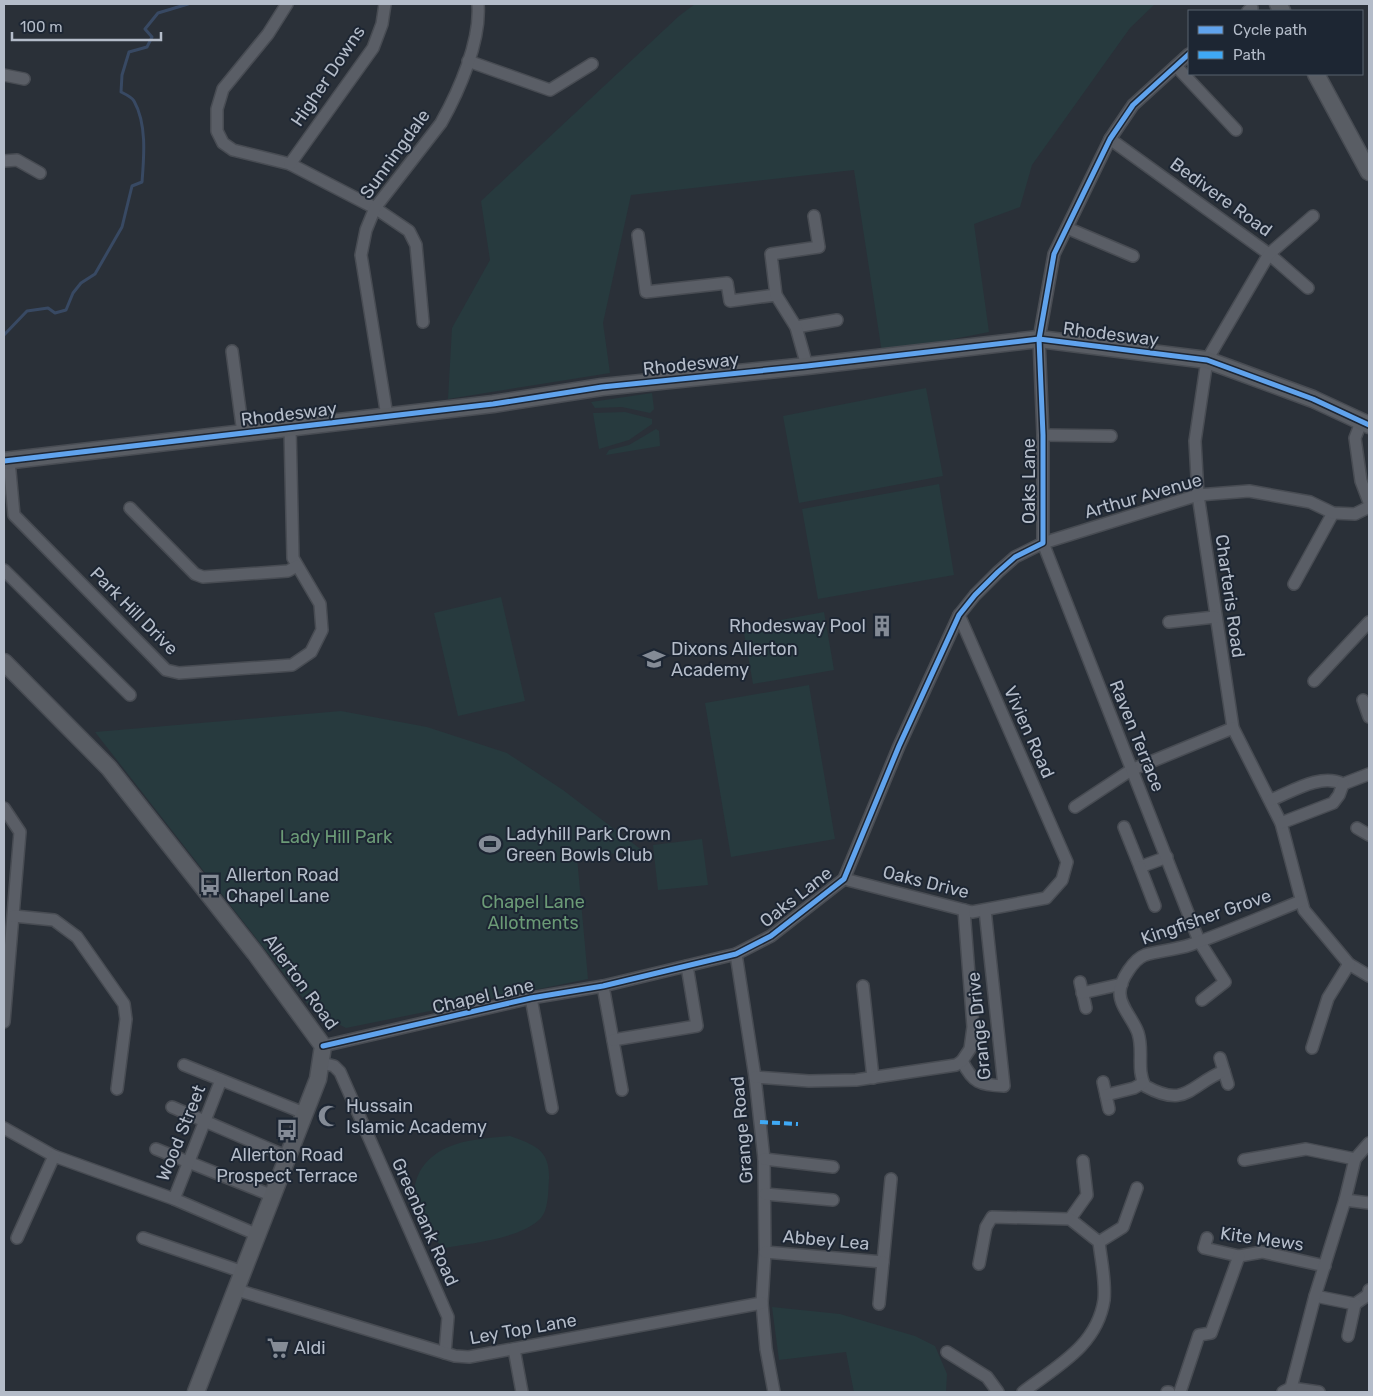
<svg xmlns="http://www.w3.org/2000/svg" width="1373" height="1396" font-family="Rubik,sans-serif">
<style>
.green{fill:#273a3e}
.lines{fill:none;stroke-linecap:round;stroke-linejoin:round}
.stream{stroke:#384963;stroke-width:3}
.street-casing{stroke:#484c53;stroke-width:14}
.secondary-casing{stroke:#484c53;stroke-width:19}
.street{stroke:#5a5e66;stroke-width:11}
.secondary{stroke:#595d64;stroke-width:16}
.quiet{stroke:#3fa9f5;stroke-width:4;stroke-dasharray:8 4;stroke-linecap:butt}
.cycleway-casing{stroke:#1d2633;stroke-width:8}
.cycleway{stroke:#60a3ed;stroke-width:5}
.labels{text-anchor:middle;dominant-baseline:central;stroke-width:4;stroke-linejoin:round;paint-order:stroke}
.street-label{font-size:18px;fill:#b4bcc9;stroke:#1d2633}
.poi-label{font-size:18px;fill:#b4bcc9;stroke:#1d2633;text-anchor:start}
.park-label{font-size:18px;fill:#6b9a76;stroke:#1d2633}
</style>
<rect width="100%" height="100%" fill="#2a3038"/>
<g class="green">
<path d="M 695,4 L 1155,4 L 1130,28 L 1032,165 L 1020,207 L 974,224 L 989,332 L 882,353 L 854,170 L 631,195 L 603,323 L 610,373 L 448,399 L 452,328 L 490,260 L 481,201 L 679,16 Z"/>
<path d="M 926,388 L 943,476 L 799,503 L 783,416 Z"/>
<path d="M 652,393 L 654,409 L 650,413 L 622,407 L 595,408 L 591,402 Z"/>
<path d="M 593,413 L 625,412 L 652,419 L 652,424 L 629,440 L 599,449 Z"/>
<path d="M 656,429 L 659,431 L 660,446 L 606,455 L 609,450 L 629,445 Z"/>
<path d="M 939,484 L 954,575 L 818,599 L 802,509 Z"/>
<path d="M 501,597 L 525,701 L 458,716 L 434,613 Z"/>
<path d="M 824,612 L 834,670 L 753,684 L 743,627 Z"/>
<path d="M 809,685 L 835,839 L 731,857 L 705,703 Z"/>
<path d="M 341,711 L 427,727 L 507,753 L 563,790 L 643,851 L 577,857 L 588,979 L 346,1028 L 313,1011 L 95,732 Z"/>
<path d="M 702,839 L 708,885 L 658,890 L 653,845 Z"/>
<path d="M 510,1136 C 534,1145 550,1149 549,1179 C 548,1191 549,1210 540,1219 C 519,1239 472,1243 445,1248 C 409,1222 399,1171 446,1148 C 466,1139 488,1138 510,1136 Z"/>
<path d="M 772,1307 L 840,1314 L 915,1336 L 935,1346 L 947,1374 L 946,1392 L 854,1392 L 846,1352 L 779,1360 Z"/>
</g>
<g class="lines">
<path class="stream" d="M 4,335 L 27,311 L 48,308 L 55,313 L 66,310 L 73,293 L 81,283 L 95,274 L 122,227 L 132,186 L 142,182 C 144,157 147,124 134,101 C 132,97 125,94 121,92 L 122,75 L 129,52 L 147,47 L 152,37 L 145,29 L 158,13 L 188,4"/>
<g class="street-casing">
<g id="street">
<path d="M 287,4 L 268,34 L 223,89 L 217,109 L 217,131 L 223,143 L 233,150 L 290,164 L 375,208 L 409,231 L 416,245 L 423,322"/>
<path d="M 1248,11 L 1252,8"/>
<path d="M 468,61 L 550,90 L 592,64"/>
<path d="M 1176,66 L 1236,130"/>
<path d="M 4,75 L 24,79"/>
<path d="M 1110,139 L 1269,254 L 1308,288"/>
<path d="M 4,161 L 17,160 L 40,173"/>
<path d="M 290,164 L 373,48 L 382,24 L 385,4"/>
<path d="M 1313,216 L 1269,254 L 1207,360 L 1195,441 L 1198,495 L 1233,728 L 1281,823 L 1304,910 L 1349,964 L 1369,976"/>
<path d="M 1067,228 L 1133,256"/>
<path d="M 638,235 L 646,292 L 727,283 L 730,301 L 776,295"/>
<path d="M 796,327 L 837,320"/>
<path d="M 232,351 L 243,433"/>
<path d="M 807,366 L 796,327 L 776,295 L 771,254 L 819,247 L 814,216"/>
<path d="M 387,416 L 361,255 L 366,230 L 375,208 L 441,123 C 459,91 481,41 478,4"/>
<path d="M 1362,420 L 1355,438 L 1361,481 L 1369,502"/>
<path d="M 1043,435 L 1111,436"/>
<path d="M 9,461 L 14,515 L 166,670 L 179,673 L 292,665 L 311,652 L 322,630 L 320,604 L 293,558 L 290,428"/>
<path d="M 130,508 L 195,574 L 203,577 L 288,571 L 297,566"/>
<path d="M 4,570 L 130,695"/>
<path d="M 1294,584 L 1333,513"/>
<path d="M 1169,622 L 1215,617"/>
<path d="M 1314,681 L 1369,622"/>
<path d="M 1363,700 L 1369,717"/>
<path d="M 1271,800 C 1293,791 1321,773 1343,784 L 1369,774"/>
<path d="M 1075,807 L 1131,770 L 1233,728"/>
<path d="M 4,808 L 20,832 L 4,1022"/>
<path d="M 1281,823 L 1333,803 L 1339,795 L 1343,784"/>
<path d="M 1124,827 L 1140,867 L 1167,857"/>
<path d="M 1357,828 L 1369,835"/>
<path d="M 1140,867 L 1155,906"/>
<path d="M 844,879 L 972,912 L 1046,898 L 1062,880 L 1067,862 L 959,615"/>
<path d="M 14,916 L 54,920 L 77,937 L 124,1004 L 126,1019 L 117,1089"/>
<path d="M 736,954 L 755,1077 L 764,1159 L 765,1252 L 762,1303 L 766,1349 L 774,1392"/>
<path d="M 1080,982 L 1086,1008"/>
<path d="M 603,986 L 622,1090"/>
<path d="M 863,986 L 873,1078"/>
<path d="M 1082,993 L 1122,984"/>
<path d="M 531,998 L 552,1108"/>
<path d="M 1202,1000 L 1225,982 L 1199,941 L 1043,543 L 1198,495 L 1249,491 L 1310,502 L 1333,513 L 1355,514 L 1369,507"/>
<path d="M 613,1040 L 697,1026 L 687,966"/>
<path d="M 323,1046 L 531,998 L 603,986 L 736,954 L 771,936 L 844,879 L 899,746 L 959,615 L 975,595 L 998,572 L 1015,557 L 1043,543 L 1043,435 L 1039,339 L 1054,254 L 1110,139 L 1133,105 L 1189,54"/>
<path d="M 1312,1048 L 1328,998 L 1349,964"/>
<path d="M 1220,1058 L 1228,1084"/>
<path d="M 962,1061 C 973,1083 980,1085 1004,1086 L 985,910"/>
<path d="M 322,1063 L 334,1066 L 340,1072 L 448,1317 L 445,1353"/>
<path d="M 184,1065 L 304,1113"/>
<path d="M 1224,1071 C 1189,1085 1187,1109 1145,1086 C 1136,1069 1144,1051 1138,1033 C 1134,1020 1119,1006 1120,992 C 1120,980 1134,959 1145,955 C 1157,951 1175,950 1190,945 C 1227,932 1264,916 1301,901"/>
<path d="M 755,1077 L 809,1081 L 856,1080 L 956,1065 L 962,1061 L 970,1049 L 973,1027 L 964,910"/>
<path d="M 1103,1082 L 1109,1109"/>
<path d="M 1106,1095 L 1134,1088 L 1143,1083"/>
<path d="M 172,1107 L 288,1157"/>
<path d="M 4,1128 L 54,1156 L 174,1199 L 258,1235"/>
<path d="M 156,1149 L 273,1196"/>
<path d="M 764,1159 L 833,1167"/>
<path d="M 1244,1160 L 1306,1149 L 1355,1159"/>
<path d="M 765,1194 L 833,1200"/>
<path d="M 174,1199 L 221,1080"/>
<path d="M 1345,1200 L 1369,1203"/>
<path d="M 1070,1219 L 1087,1195 L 1083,1161"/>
<path d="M 17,1238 L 54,1156"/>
<path d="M 143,1238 L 243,1272"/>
<path d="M 1207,1238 L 1204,1248 L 1239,1256 L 1262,1252 L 1325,1266"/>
<path d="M 1099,1242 L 1123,1227 L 1137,1188"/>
<path d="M 765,1252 L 883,1262 L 891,1179"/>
<path d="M 979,1264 L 986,1227 L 992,1217 L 1070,1219 L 1099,1242 C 1101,1260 1106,1281 1104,1300 C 1097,1346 1057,1366 1023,1392"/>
<path d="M 237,1290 L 455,1356 L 469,1357 L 762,1303"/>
<path d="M 1315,1296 L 1355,1304 L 1368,1295 L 1369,1290"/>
<path d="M 879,1304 L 883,1262"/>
<path d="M 1348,1336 L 1355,1304"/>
<path d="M 514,1349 L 522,1392"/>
<path d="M 947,1352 L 987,1377 L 998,1392"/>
<path d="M 1291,1388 L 1319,1392"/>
<path d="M 1167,1392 L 1169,1392"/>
<path d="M 1180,1392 L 1199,1335 L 1211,1333 L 1239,1256"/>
<path d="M 1283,1392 L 1291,1388 L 1315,1296 L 1345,1200 L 1355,1159 L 1369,1143"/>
</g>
</g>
<g class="secondary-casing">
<g id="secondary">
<path d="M 1278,4 L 1282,11"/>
<path d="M 1316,74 L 1369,172"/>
<path d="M 4,461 L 493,404 L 602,387 L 807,366 L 1039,339 L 1207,360 L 1313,399 L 1369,425"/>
<path d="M 4,662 L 109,768 L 255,953 L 323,1046 L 318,1079 L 196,1392"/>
</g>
</g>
<use href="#street" class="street"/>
<use href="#secondary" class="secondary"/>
<path class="quiet" d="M 760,1122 L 798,1124"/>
<g class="cycleway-casing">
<g id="cycleway">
<path d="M 4,461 L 493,404 L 602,387 L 807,366 L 1039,339 L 1207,360 L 1313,399 L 1369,425"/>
<path d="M 323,1046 L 531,998 L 603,986 L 736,954 L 771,936 L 844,879 L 899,746 L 959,615 L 975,595 L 998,572 L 1015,557 L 1043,543 L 1043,435 L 1039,339 L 1054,254 L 1110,139 L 1133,105 L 1189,54"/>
</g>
</g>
<use href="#cycleway" class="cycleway"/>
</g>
<defs>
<g id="building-bare" transform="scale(1.725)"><path d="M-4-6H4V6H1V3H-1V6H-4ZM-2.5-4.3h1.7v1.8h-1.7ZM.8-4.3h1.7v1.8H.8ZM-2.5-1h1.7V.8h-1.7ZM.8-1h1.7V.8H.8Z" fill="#848b96" stroke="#1d2633" stroke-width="2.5" paint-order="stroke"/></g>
<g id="school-bare" transform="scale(1.725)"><path d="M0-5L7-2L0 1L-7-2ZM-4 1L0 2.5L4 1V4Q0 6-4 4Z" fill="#848b96" stroke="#1d2633" stroke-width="2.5" paint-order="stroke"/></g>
<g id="stadium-bare" transform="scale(1.725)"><path d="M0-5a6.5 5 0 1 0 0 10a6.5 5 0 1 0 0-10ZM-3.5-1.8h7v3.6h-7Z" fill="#848b96" stroke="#1d2633" stroke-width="2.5" paint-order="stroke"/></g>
<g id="bus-bare" transform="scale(1.725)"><path d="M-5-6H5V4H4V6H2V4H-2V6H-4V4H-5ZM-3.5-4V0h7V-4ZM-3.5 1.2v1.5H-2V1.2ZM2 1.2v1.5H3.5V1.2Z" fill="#848b96" stroke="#1d2633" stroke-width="2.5" paint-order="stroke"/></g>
<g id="mosque-bare" transform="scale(1.725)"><path d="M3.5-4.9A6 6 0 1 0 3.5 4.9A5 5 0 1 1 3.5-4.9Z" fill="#848b96" stroke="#1d2633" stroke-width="2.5" paint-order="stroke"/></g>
<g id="supermarket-bare" transform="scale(1.725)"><path d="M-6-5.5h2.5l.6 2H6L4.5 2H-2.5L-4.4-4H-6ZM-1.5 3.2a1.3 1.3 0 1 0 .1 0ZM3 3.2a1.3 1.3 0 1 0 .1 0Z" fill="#848b96" stroke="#1d2633" stroke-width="2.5" paint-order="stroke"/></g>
</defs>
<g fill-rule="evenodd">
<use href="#building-bare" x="882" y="626"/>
<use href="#school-bare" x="654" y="659"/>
<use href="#stadium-bare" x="490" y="844"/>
<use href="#bus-bare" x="210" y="885"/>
<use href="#mosque-bare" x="329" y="1116"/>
<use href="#bus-bare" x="287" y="1130"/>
<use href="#supermarket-bare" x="278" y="1348"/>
</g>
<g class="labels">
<g class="street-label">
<text transform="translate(328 76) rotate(-56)">Higher Downs</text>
<text transform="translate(395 154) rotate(-54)">Sunningdale</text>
<text transform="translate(1221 197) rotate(36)">Bedivere Road</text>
<text transform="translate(1111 334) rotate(7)">Rhodesway</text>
<text transform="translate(691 364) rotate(-6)">Rhodesway</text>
<text transform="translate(289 414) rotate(-7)">Rhodesway</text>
<text transform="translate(1029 481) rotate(-90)">Oaks Lane</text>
<text transform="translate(1143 496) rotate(-16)">Arthur Avenue</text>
<text transform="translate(1230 596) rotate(82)">Charteris Road</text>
<text transform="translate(134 611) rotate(45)">Park Hill Drive</text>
<text transform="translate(1029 732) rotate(66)">Vivien Road</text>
<text transform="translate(1137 736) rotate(68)">Raven Terrace</text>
<text transform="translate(926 882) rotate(14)">Oaks Drive</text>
<text transform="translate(796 897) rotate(-38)">Oaks Lane</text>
<text transform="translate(1206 917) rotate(-19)">Kingfisher Grove</text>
<text transform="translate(301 982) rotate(54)">Allerton Road</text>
<text transform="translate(483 996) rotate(-13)">Chapel Lane</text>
<text transform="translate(979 1026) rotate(-96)">Grange Drive</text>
<text transform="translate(742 1130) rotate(-95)">Grange Road</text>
<text transform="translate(181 1133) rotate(-68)">Wood Street</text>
<text transform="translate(425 1222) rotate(66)">Greenbank Road</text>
<text transform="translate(1262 1239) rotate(8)">Kite Mews</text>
<text transform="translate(826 1240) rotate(5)">Abbey Lea</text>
<text transform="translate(523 1329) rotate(-10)">Ley Top Lane</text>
</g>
<g class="poi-label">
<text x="866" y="626" text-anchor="end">Rhodesway Pool</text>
<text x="671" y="649">Dixons Allerton<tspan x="671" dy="21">Academy</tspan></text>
<text x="506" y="834">Ladyhill Park Crown<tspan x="506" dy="21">Green Bowls Club</tspan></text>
<text x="226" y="875">Allerton Road<tspan x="226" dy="21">Chapel Lane</tspan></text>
<text x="346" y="1106">Hussain<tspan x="346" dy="21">Islamic Academy</tspan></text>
<text x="287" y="1155" text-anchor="middle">Allerton Road<tspan x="287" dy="21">Prospect Terrace</tspan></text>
<text x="294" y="1348">Aldi</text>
</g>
<g class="park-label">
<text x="336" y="837">Lady Hill Park</text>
<text x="533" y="902">Chapel Lane<tspan x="533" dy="21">Allotments</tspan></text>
</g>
</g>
<rect width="1373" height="1396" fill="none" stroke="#b4bcc9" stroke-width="10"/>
<rect x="1188" y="10" width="175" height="65" fill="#1d2633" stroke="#59626f"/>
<rect x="1198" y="26" width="25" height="8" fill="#60a3ed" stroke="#59626f"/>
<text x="1233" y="35" font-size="15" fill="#b4bcc9">Cycle path</text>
<rect x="1198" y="51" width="25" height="8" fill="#3fa9f5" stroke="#59626f"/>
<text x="1233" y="60" font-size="15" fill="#b4bcc9">Path</text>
<path d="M12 32v8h149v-8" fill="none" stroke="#b4bcc9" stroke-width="2.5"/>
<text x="20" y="32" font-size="15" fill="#b4bcc9" stroke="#1d2633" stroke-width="4" paint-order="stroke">100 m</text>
</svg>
